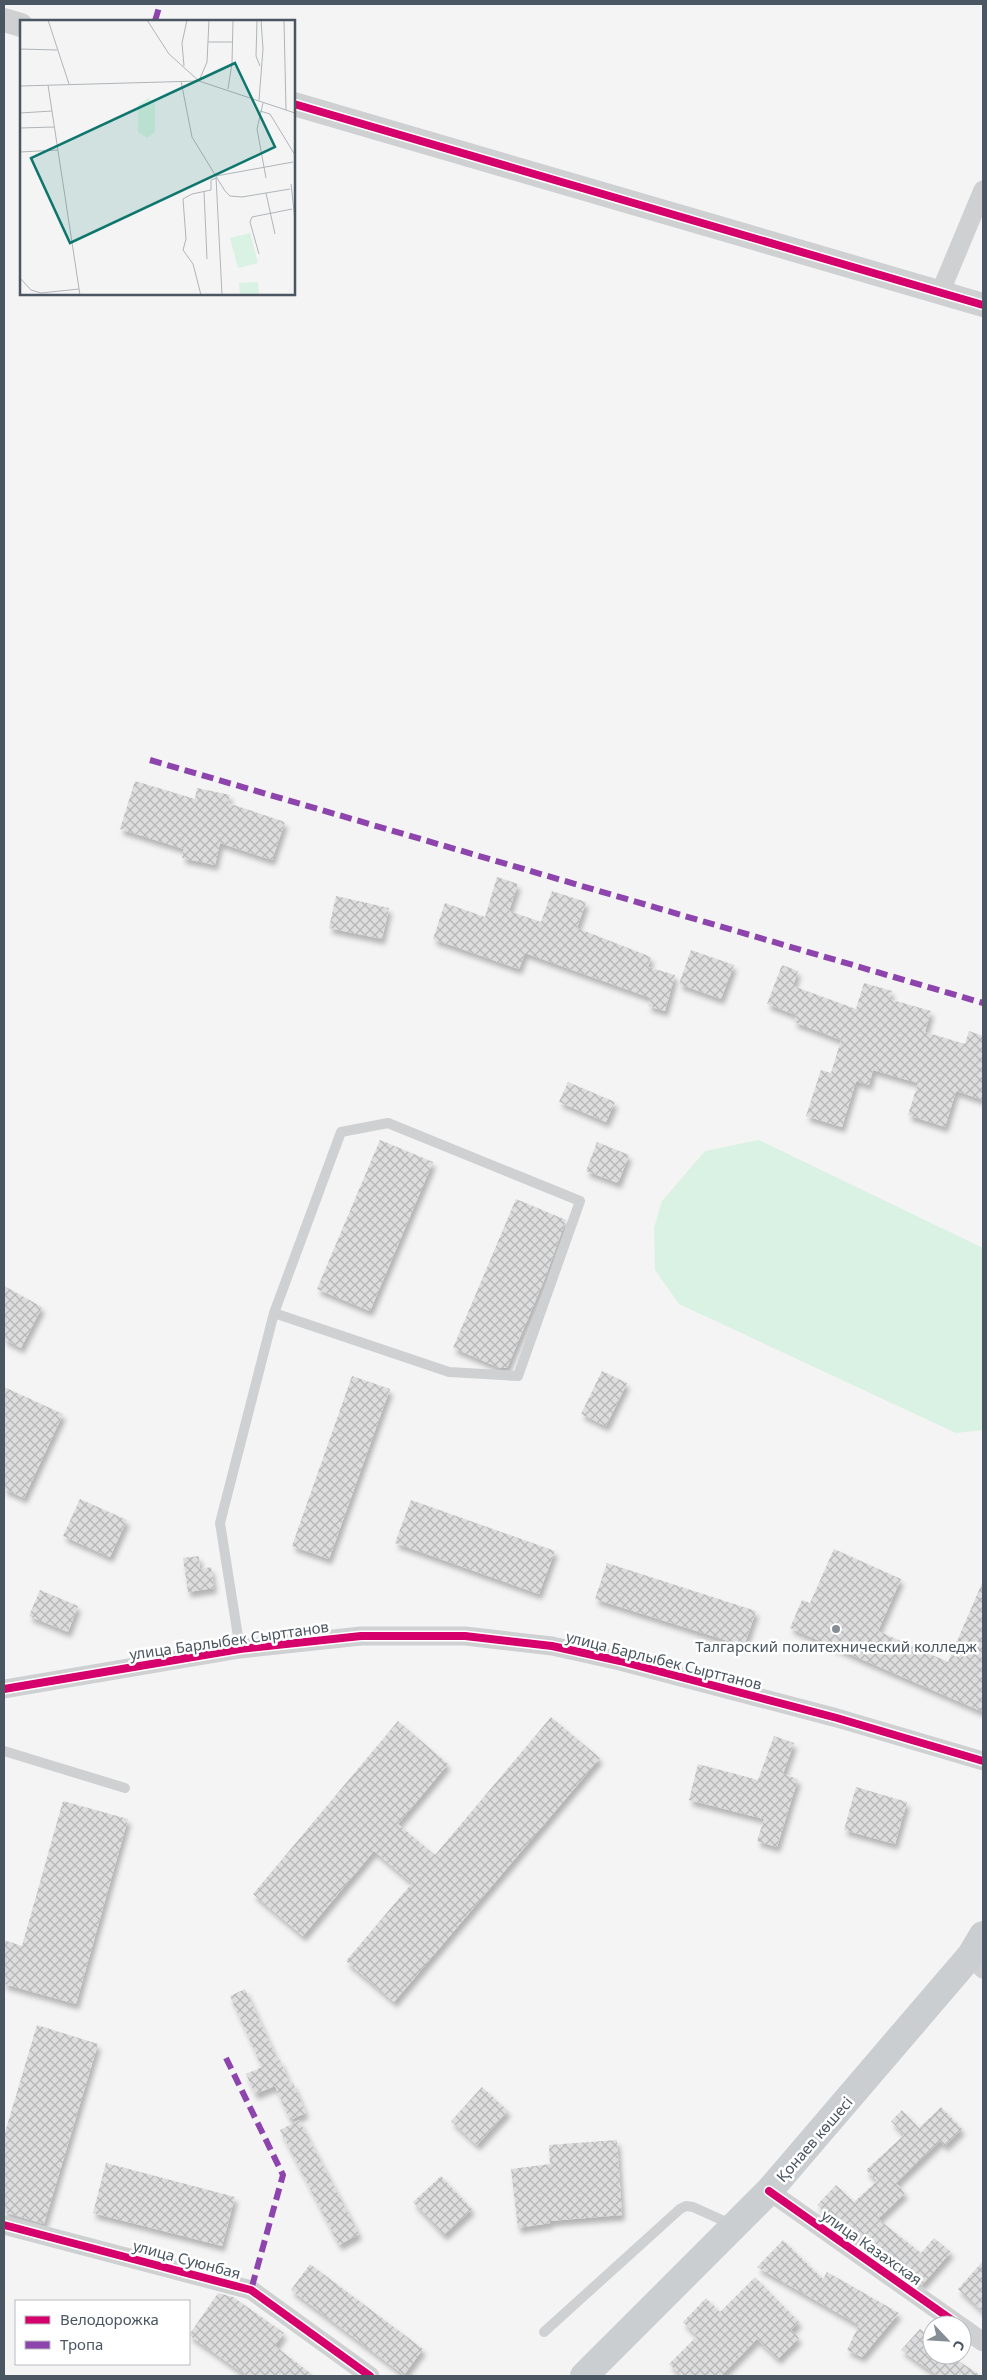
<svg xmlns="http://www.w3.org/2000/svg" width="987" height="2380" font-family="'Noto Sans',sans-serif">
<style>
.green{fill:#d9f2e3}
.building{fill:url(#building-cross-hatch);filter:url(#shadow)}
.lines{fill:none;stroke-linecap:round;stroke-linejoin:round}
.service{stroke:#ced0d2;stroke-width:10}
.minor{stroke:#ced0d2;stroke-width:19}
.tertiary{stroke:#ced0d2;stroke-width:24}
.primary{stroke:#caced1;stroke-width:28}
.quiet{stroke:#8e44ad;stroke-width:6;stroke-dasharray:12 6;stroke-linecap:butt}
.cycleway-casing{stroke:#fff;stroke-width:11}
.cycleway{stroke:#d6006c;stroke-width:8}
.poi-dot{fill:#868d94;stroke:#fff;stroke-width:2}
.labels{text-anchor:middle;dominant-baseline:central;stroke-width:5;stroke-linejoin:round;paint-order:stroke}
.street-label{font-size:15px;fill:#4a5661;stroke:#fff}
.poi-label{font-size:15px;fill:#4a5661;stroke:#fff}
.inset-road{fill:none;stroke:#b0b5b9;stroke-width:1}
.view{fill:#0f766e;fill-opacity:0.15;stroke:#0f766e;stroke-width:2.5}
.inset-edge{fill:none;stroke:#4a5661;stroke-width:2.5}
</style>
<defs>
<pattern id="building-cross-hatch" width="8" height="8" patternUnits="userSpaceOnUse" patternTransform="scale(1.25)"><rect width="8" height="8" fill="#ddddde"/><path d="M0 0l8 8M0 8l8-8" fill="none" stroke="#b5b6b7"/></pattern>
<filter id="shadow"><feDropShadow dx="3" dy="5.5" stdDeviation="2.5" flood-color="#0004"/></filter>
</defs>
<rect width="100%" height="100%" fill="#f4f4f4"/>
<path class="green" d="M 759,1140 L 983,1248 L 983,1430 L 956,1433 L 679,1304 L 655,1270 L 654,1228 L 662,1201 L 705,1151 Z"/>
<g class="building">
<path d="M 135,781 L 195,799 L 197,788 L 230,795 L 228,803 L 285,822 L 272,860 L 220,843 L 215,865 L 182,858 L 184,849 L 120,829 Z"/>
<path d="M 497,877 L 518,884 L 509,911 L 541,922 L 552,891 L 586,902 L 577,928 L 651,957 L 648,967 L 675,975 L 665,1011 L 648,1006 L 651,998 L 525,953 L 519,969 L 433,939 L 445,903 L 485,917 Z"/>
<path d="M 336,896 L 389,908 L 382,939 L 329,928 Z"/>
<path d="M 691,950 L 734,965 L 721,999 L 679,984 Z"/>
<path d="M 782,965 L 798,971 L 793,986 L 856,1009 L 864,983 L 892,991 L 889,999 L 931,1011 L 925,1032 L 965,1044 L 969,1031 L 983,1036 L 983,1100 L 956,1091 L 945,1127 L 908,1115 L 918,1083 L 873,1070 L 869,1085 L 856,1081 L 842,1127 L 806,1116 L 821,1070 L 831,1073 L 841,1040 L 794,1022 L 796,1015 L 767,1004 Z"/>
<path d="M 568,1082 L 615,1102 L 606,1122 L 559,1102 Z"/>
<path d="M 380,1140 L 433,1162 L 370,1311 L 317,1289 Z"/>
<path d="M 597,1142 L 629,1155 L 618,1183 L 586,1171 Z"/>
<path d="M 516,1199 L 566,1220 L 545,1278 L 507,1368 L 500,1368 L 453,1348 Z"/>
<path d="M 4,1286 L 42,1307 L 21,1348 L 4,1339 Z"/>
<path d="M 602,1371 L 627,1383 L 606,1426 L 581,1414 Z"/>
<path d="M 352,1376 L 390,1389 L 329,1559 L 292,1546 Z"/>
<path d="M 4,1387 L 63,1414 L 24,1498 L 4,1489 Z"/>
<path d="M 80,1499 L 127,1520 L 110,1557 L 63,1536 Z"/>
<path d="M 411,1500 L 555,1551 L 539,1594 L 395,1543 Z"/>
<path d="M 834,1549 L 901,1579 L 878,1631 L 948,1662 L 983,1581 L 983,1712 L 790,1628 L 802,1600 L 810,1603 Z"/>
<path d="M 199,1556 L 200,1569 L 211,1567 L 214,1588 L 188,1592 L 183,1558 Z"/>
<path d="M 607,1563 L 756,1611 L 744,1646 L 595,1599 Z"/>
<path d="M 40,1590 L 78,1606 L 68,1632 L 29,1616 Z"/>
<path d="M 551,1717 L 600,1758 L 394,2002 L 346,1961 L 412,1883 L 374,1851 L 303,1936 L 253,1894 L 398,1721 L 448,1764 L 398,1824 L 435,1855 Z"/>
<path d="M 774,1736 L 794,1743 L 783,1774 L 798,1779 L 777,1847 L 757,1841 L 764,1819 L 689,1800 L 698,1764 L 758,1780 Z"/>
<path d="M 856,1787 L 907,1802 L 895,1844 L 844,1830 Z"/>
<path d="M 63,1801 L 128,1819 L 76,2004 L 4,1984 L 4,1940 L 22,1946 Z"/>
<path d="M 245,1989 L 278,2061 L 280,2060 L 290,2084 L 293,2083 L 306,2113 L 290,2120 L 275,2086 L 255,2094 L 246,2074 L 262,2067 L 230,1996 Z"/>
<path d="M 37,2025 L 98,2044 L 44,2224 L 4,2212 L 4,2136 Z"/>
<path d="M 482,2087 L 508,2111 L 477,2145 L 451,2121 Z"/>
<path d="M 941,2107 L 962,2129 L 945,2146 L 940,2141 L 896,2183 L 905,2193 L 878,2219 L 921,2253 L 934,2238 L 951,2252 L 922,2285 L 870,2246 L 869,2247 L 845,2231 L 817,2205 L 836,2185 L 854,2202 L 877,2181 L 866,2170 L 904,2135 L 891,2121 L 902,2110 L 919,2128 Z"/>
<path d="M 299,2120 L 359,2234 L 339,2245 L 280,2130 Z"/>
<path d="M 617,2140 L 622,2215 L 550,2221 L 550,2223 L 518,2228 L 511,2169 L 550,2164 L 549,2145 Z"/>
<path d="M 106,2163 L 235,2197 L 222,2246 L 93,2213 Z"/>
<path d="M 441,2176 L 472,2209 L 444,2235 L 413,2202 Z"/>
<path d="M 783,2240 L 823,2279 L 827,2272 L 899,2313 L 862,2357 L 847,2350 L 859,2325 L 757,2267 Z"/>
<path d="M 983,2261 L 983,2312 L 958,2289 Z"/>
<path d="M 310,2264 L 423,2349 L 404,2375 L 291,2290 Z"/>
<path d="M 755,2277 L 799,2322 L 791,2330 L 799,2338 L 778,2359 L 757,2339 L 721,2376 L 682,2376 L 669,2364 L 697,2336 L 683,2322 L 706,2298 L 720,2312 Z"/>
<path d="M 218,2293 L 233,2297 L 284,2333 L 275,2346 L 314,2376 L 247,2376 L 189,2335 Z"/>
<path d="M 920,2329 L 932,2337 L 932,2355 L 950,2355 L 981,2376 L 938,2376 L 901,2350 Z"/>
</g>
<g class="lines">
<g class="service">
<path d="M 240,1649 L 220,1523 L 274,1313 L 341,1132 L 388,1123 L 580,1201 L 518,1376 L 449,1372 L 274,1313"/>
<path d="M 4,1751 L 125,1788"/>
<path d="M 544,2332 L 680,2209 L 686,2206 L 693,2207 L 733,2225"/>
</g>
<g class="minor">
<path d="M 940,293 L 983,190"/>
<path d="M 4,1689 L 240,1649 L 361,1636 L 465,1636 L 552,1646 L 620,1661 L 837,1718 L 983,1761"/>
<path d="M 971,1955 L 983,1969"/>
<path d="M 769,2191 L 959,2325"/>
<path d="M 4,2225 L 251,2290 L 370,2376"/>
<path d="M 962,2327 L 983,2342"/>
</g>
<g class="tertiary">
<path d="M 4,20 L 21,25"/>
<path d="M 294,104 L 983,305"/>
</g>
<path class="primary" d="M 584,2376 L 769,2191 L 971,1955 L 983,1935"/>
<g class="quiet">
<path d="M 155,21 L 160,4"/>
<path d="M 150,760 L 983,1003"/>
<path d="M 226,2058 L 283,2175 L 251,2290"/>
</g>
<g class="cycleway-casing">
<g id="cycleway">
<path d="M 294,104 L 983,305"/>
<path d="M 4,1689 L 240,1649 L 361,1636 L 465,1636 L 552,1646 L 620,1661 L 837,1718 L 983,1761"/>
<path d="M 769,2191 L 959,2325"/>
<path d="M 4,2225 L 251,2290 L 370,2376"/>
</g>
</g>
<use href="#cycleway" class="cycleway"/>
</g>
<circle class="poi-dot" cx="836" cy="1629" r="5"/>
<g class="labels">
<g class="street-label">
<text transform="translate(229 1640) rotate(-8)">улица Барлыбек Сырттанов</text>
<text transform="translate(664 1660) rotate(14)">улица Барлыбек Сырттанов</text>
<text transform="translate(814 2139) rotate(-49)">Қонаев көшесі</text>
<text transform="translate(872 2247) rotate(35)">улица Казахская</text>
<text transform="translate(187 2259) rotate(15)">улица Суюнбая</text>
</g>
<g class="poi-label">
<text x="836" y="1646">Талгарский политехнический колледж</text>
</g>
</g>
<g transform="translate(20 20)">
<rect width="275" height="275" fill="#f4f4f4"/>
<path d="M 128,78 L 135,83 L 135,112 L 127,118 L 118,112 L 118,85 ZM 230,213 L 238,243 L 218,248 L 210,218 ZM 238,262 L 239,275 L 220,275 L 219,263 Z" fill="#d9f2e3"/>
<path class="inset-road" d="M 28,0 L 49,64M 127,0 L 149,34 L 179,61 L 187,42 L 189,0M 237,0 L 236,36 L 240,46M 264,0 L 266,90M 188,22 L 212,22M 0,29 L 37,30M 164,46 L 162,23 L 167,0M 161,61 L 172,117 L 205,171 L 210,176 L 222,177 L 270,169M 28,65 L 60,275M 0,66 L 179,61 L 275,93M 208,69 L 212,43 L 213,0M 239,80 L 243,29 L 241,0M 243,83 L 237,109 L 246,158M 240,91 L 250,94 L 275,135M 0,93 L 32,91M 0,108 L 34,107M 0,132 L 38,130M 196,156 L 273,142M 196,157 L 202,275M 271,164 L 275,200M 184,171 L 187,239M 246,173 L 255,214M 239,234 L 230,202 L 232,197 L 272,189M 0,258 L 11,270 L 21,273 L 59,269M 181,275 L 173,244 L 163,230 L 166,219 L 163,179 L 172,174 L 191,170 L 191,160 L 196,158"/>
<path class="view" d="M 215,43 L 255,127 L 50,223 L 11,138 Z"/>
<rect width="275" height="275" class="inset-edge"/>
</g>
<rect width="987" height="2380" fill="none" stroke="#4a5661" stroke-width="10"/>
<rect x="15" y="2300" width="175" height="65" fill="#ffffff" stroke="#b7bbc0"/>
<rect x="25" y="2316" width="25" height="8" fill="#d6006c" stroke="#b7bbc0"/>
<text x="60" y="2325" font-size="15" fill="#4a5661">Велодорожка</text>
<rect x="25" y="2341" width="25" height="8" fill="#8e44ad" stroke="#b7bbc0"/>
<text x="60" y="2350" font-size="15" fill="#4a5661">Тропа</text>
<g transform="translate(947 2340) rotate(115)"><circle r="24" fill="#ffffff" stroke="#b7bbc0"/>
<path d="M0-4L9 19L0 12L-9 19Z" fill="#868d94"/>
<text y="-8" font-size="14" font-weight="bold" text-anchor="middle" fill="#4a5661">С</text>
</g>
</svg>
